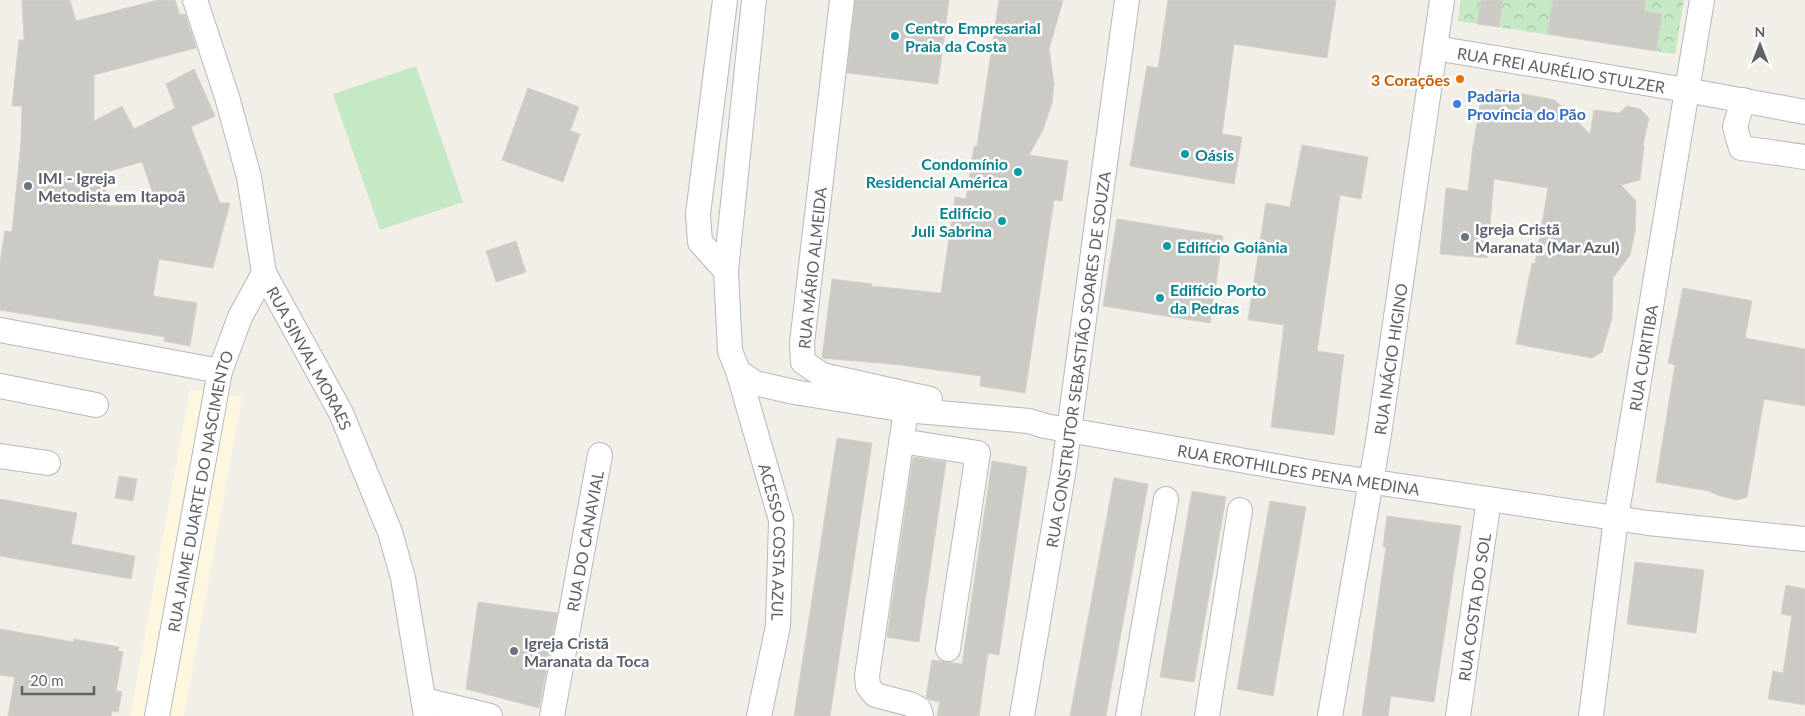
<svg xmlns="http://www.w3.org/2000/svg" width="1805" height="716" font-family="Lato,sans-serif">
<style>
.commercial{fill:#fef7e0}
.park{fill:url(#park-crowns)}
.garden{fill:#c5e8c5}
.building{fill:#cccac5;stroke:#d6d1c6;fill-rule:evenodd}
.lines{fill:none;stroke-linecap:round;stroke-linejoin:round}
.minor-casing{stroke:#b5b8bc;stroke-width:26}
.minor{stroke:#fff;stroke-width:24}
.culture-dot{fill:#0f9aa8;stroke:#fff;stroke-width:2}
.food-dot{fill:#e8710a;stroke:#fff;stroke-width:2}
.shop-dot{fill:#3f7fe0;stroke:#fff;stroke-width:2}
.worship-dot{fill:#6b7280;stroke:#fff;stroke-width:2}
.labels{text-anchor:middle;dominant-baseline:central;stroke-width:5;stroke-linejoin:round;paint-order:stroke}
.culture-label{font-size:16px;font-weight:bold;fill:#0d838f;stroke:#fff;text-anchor:start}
.street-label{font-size:16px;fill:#5f6368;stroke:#fff}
.food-label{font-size:16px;font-weight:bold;fill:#c56008;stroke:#fff;text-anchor:end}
.shop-label{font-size:16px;font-weight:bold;fill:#366cbe;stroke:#fff;text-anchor:start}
.worship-label{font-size:16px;font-weight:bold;fill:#5b616d;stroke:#fff;text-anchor:start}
</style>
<defs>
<pattern id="park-crowns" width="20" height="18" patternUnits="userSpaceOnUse" patternTransform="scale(1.25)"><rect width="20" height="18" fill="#c5e8c5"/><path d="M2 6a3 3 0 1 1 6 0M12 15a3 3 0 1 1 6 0" fill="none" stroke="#a3c0a4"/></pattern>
</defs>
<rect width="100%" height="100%" fill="#f1efe8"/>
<path class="commercial" d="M 190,389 L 242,397 L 184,716 L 130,716 Z"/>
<path class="park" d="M 1461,0 L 1684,0 L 1675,54 L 1458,21 Z"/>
<path class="garden" d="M 416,66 L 463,202 L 380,230 L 333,94 Z"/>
<g class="building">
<path d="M 22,0 L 70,0 L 76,21 L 158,0 L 175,0 L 180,15 L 185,14 L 196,48 L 94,75 L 94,121 L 122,106 L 134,129 L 175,108 L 166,84 L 194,69 L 215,116 L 191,127 L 220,203 L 230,203 L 213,268 L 159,259 L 153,296 L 197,303 L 190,346 L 164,341 L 165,337 L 0,310 L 0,261 L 5,231 L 12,232 L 21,142 L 22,106 L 12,106 L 19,40 L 24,40 ZM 142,162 L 157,205 L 107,206 L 103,173 Z"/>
<path d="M 855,0 L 949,0 L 938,84 L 847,73 Z"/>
<path d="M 999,0 L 1063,0 L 1049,49 L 1054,84 L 1052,103 L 1043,130 L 1029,155 L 1068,161 L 1062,201 L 1054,200 L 1025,393 L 980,386 L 981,376 L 900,365 L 822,358 L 832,279 L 872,284 L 871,286 L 941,293 L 955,197 L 966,199 L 974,146 L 977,146 Z"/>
<path d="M 1168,0 L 1336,0 L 1327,58 L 1234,44 L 1222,134 L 1242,137 L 1234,184 L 1130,166 L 1147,66 L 1158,68 Z"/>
<path d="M 1481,0 L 1503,0 L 1499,27 L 1477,24 Z"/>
<path d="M 1553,0 L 1646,0 L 1644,11 L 1662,14 L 1656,51 L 1547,34 Z"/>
<path d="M 528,88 L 579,107 L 570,131 L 580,134 L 563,182 L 502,160 Z"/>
<path d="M 1496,89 L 1555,100 L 1590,134 L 1594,110 L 1619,113 L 1627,106 L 1640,109 L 1649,118 L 1643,145 L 1644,146 L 1640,180 L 1621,185 L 1636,201 L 1635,232 L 1630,255 L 1613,278 L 1612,318 L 1602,352 L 1592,358 L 1516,344 L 1532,263 L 1535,264 L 1548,188 L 1494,179 L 1487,258 L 1440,254 L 1446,188 L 1468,191 L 1473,146 L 1482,94 Z"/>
<path d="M 1302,145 L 1368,157 L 1361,199 L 1340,195 L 1317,351 L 1344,355 L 1334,435 L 1271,427 L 1284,325 L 1248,320 L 1266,203 L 1290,207 Z"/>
<path d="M 1117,219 L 1223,236 L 1210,323 L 1103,306 Z"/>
<path d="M 516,241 L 526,272 L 496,282 L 486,251 Z"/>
<path d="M 1683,288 L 1752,301 L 1745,338 L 1805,349 L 1805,406 L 1764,399 L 1747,497 L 1737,500 L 1717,495 L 1709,491 L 1656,482 L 1675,365 L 1668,363 Z"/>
<path d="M 837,438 L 872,443 L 830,716 L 794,716 Z"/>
<path d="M 913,457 L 946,462 L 919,642 L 887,637 Z"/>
<path d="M 992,461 L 1027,467 L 999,655 L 988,653 L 979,716 L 937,716 L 940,702 L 930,700 L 926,697 L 932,660 L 962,664 Z"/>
<path d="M 119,476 L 137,479 L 133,501 L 115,498 Z"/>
<path d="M 1114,478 L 1148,484 L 1106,716 L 1070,716 Z"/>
<path d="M 1192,491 L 1226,497 L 1194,682 L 1160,677 Z"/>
<path d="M 0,499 L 77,513 L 71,544 L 135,556 L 131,579 L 0,556 Z"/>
<path d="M 1270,501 L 1306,507 L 1273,696 L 1237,689 Z"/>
<path d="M 1387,516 L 1461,526 L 1434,702 L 1391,696 L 1388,716 L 1362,716 L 1386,547 L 1383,547 Z"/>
<path d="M 1635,562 L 1704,570 L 1696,633 L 1627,624 Z"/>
<path d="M 1786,585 L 1805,589 L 1805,705 L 1768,699 L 1773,671 L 1783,673 L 1792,616 L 1781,614 Z"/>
<path d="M 478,602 L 557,613 L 539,708 L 466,689 Z"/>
<path d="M 0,629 L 73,642 L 74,639 L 119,647 L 118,651 L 123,652 L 116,691 L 122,692 L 118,712 L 112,711 L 111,716 L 8,716 L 15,677 L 0,675 Z"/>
</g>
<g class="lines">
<g class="minor-casing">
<g id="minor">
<path id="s1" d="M 195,0 L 227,97 L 249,177 L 264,273 L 341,413 L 390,532 L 403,578 L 426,716"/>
<path d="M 725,0 L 698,214 L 700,242 L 726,271"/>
<path id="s2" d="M 754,0 L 726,271 L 730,351 L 738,371 L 755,383 L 794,392 L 906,410 L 1029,421 L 1045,426 L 1320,474 L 1489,499 L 1648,523 L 1805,539"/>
<path d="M 842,0 L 802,343 L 803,362 L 822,375 L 930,399"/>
<path id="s3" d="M 1435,48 L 1686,90 L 1805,112"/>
<path d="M 1743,100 L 1735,127 L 1741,148 L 1805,157"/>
<path d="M 0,330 L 220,371"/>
<path id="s4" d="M 738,371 L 781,520 L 778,626 L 759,716"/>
<path d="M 0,386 L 96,405"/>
<path d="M 906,410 L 867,676 L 868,686 L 875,695 L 910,704 L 919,709 L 921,716"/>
<path d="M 901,441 L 978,453 L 948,649"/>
<path d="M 0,456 L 48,463"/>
<path d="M 424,700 L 490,716"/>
<path id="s5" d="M 157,716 L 220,371 L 240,317 L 264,273"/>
<path id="s6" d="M 552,716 L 600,455"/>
<path id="s7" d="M 1022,716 L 1064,468 L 1127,0"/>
<path d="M 1128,716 L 1166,499"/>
<path d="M 1207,716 L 1240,510"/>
<path id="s8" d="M 1330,716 L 1378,441 L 1442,0"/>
<path id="s9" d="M 1458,716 L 1489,499"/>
<path id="s10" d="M 1591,716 L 1616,518 L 1702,0"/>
</g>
</g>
<use href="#minor" class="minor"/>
</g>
<g class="culture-dot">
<circle cx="895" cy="36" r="5"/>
<circle cx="1185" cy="154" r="5"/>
<circle cx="1018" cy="172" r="5"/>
<circle cx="1002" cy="221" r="5"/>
<circle cx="1167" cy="246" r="5"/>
<circle cx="1160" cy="298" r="5"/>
</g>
<circle class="food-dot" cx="1460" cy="79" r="5"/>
<circle class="shop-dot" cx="1457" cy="104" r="5"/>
<g class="worship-dot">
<circle cx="28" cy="186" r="5"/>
<circle cx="1465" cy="237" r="5"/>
<circle cx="514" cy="651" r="5"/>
</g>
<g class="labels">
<g class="culture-label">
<text x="905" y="27">Centro Empresarial<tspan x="905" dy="18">Praia da Costa</tspan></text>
<text x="1195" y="154">Oásis</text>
<text x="1008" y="163" text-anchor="end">Condomínio<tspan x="1008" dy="18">Residencial América</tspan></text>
<text x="992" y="212" text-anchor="end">Edifício<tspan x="992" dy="18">Juli Sabrina</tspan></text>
<text x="1177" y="246">Edifício Goiânia</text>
<text x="1170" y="289">Edifício Porto<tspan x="1170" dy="18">da Pedras</tspan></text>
</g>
<g class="street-label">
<text stroke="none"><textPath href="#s3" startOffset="128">RUA FREI AURÉLIO STULZER</textPath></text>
<text transform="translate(812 268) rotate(-84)">RUA MÁRIO ALMEIDA</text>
<text stroke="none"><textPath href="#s10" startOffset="362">RUA CURITIBA</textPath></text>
<text stroke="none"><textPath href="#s7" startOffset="361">RUA CONSTRUTOR SEBASTIÃO SOARES DE SOUZA</textPath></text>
<text stroke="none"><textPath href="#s1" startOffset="379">RUA SINVAL MORAES</textPath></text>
<text stroke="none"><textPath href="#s8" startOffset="362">RUA INÁCIO HIGINO</textPath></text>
<text stroke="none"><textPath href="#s2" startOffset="946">RUA EROTHILDES PENA MEDINA</textPath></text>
<text stroke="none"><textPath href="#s5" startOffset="229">RUA JAIME DUARTE DO NASCIMENTO</textPath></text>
<text stroke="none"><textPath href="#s6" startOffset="178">RUA DO CANAVIAL</textPath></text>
<text stroke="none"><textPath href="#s4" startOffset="176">ACESSO COSTA AZUL</textPath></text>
<text stroke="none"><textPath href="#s9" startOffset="110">RUA COSTA DO SOL</textPath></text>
</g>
<g class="food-label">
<text x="1450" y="79">3 Corações</text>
</g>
<g class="shop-label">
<text x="1467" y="95">Padaria<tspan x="1467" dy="18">Província do Pão</tspan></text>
</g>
<g class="worship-label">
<text x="38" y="177">IMI - Igreja<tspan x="38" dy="18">Metodista em Itapoã</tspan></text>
<text x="1475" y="228">Igreja Cristã<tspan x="1475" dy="18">Maranata (Mar Azul)</tspan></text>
<text x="524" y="642">Igreja Cristã<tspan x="524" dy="18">Maranata da Toca</tspan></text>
</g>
</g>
<g transform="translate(1760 45)" stroke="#ffffff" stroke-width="4" paint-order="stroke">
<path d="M0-4L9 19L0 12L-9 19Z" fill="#5f6368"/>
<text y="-8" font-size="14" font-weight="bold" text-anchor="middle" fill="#5f6368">N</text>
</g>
<path d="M22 686v8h72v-8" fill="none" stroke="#5f6368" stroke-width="2.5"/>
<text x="30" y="686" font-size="15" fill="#5f6368" stroke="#ffffff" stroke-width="4" paint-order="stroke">20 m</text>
</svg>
